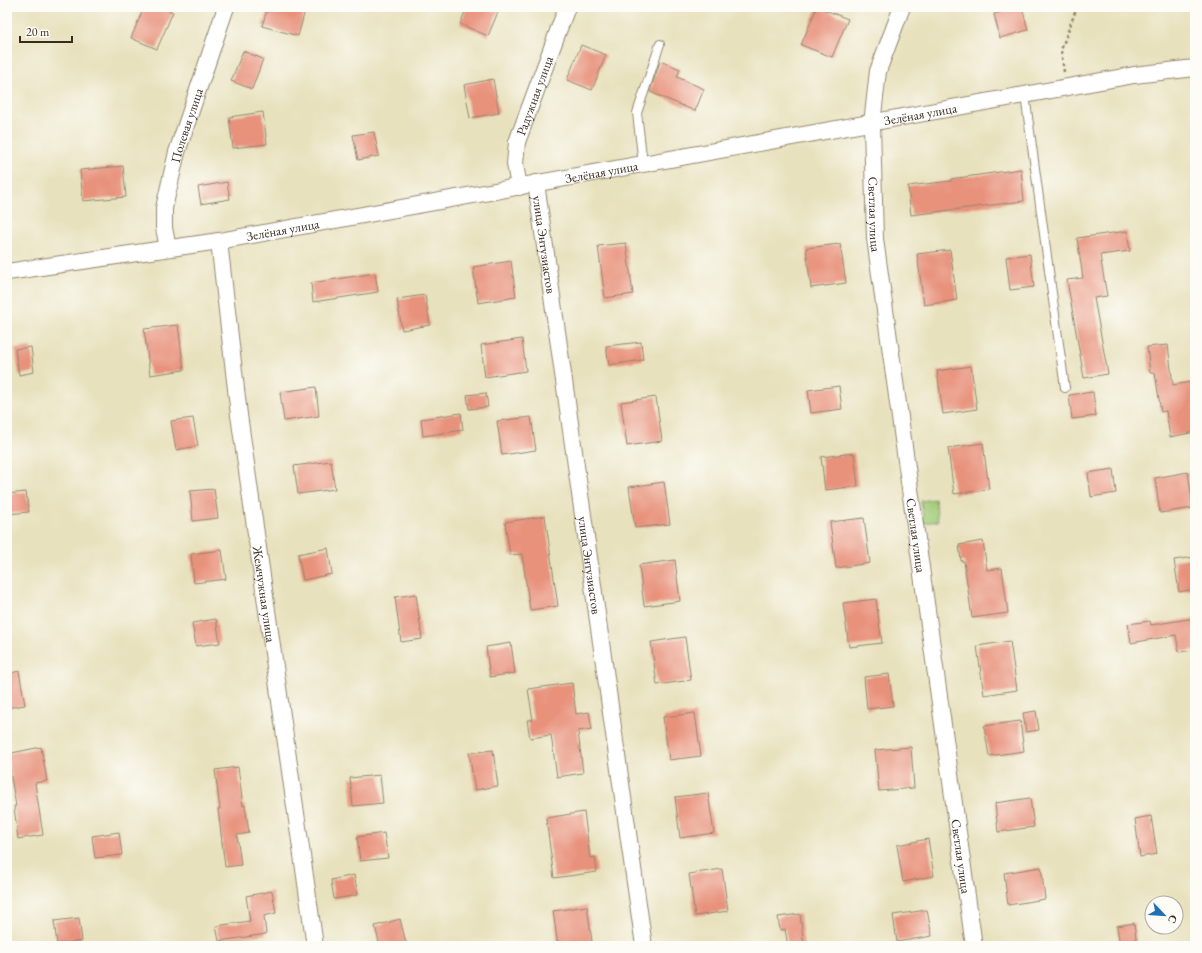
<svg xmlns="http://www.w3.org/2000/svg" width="1202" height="953" font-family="'EB Garamond',serif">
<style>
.green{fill:#a1cb77;stroke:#6e7a4a}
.building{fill:#e8927b}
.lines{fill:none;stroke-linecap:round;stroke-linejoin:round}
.service-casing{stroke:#92866e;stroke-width:10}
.minor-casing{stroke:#92866e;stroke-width:18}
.path{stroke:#92866e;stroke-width:2.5;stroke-dasharray:3 3;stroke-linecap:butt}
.service{stroke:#fff;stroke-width:8}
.minor{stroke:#fff;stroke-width:16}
.labels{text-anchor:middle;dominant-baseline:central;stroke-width:3.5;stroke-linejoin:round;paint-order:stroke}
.street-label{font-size:13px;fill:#3b2a1e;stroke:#fdfcf7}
</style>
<rect width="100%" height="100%" fill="#fdfcf7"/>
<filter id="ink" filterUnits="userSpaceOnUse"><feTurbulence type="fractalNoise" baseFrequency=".025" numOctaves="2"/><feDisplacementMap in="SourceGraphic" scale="8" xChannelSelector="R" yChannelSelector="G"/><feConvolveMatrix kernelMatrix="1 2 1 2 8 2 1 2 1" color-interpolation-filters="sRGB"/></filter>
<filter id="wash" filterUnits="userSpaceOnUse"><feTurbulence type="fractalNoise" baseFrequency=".012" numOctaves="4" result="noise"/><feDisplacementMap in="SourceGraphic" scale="16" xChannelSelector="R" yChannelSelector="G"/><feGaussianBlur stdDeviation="0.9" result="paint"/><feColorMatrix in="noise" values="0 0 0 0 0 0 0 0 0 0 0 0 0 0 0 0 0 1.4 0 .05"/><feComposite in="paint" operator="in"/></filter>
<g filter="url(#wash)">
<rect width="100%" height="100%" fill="#e8e1bd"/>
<path class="green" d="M 935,499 L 938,521 L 924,523 L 921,501 Z"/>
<g id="blocks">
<g class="building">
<path d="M 144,7 L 160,7 L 173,12 L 157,49 L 131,38 Z"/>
<path d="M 268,7 L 306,7 L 298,36 L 262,26 Z"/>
<path d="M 467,7 L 500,7 L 488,36 L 460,24 Z"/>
<path d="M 817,7 L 848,19 L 832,57 L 801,45 Z"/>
<path d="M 1019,7 L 1022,7 L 1028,30 L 1000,38 L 994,14 Z"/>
<path d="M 581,45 L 606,55 L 592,90 L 567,80 Z"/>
<path d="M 243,51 L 263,59 L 252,89 L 231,81 Z"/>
<path d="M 660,61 L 680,69 L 677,77 L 704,89 L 695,111 L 650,92 Z"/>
<path d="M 493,79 L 499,113 L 470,118 L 464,85 Z"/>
<path d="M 263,112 L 267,144 L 233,148 L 229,117 Z"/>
<path d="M 374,132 L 379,156 L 358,160 L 353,135 Z"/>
<path d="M 123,166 L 126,197 L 83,201 L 80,170 Z"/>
<path d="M 1021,169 L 1024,201 L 911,215 L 908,186 L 951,181 L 951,179 Z"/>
<path d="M 227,182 L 230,199 L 201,204 L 198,187 Z"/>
<path d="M 1127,231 L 1130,251 L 1100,255 L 1107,296 L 1094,298 L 1108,374 L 1084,378 L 1067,280 L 1083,278 L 1077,238 Z"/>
<path d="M 626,243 L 633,294 L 605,298 L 598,246 Z"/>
<path d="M 840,244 L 846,283 L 811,288 L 806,248 Z"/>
<path d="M 950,250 L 957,300 L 924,305 L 917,254 Z"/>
<path d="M 1030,254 L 1034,287 L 1010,290 L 1006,257 Z"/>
<path d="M 511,261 L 516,297 L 478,303 L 473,267 Z"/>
<path d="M 375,273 L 378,292 L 313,302 L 311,283 Z"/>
<path d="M 425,295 L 430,325 L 402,330 L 397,299 Z"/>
<path d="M 178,325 L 184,370 L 150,375 L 144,329 Z"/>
<path d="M 522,339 L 526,371 L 485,377 L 481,345 Z"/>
<path d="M 641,342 L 643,360 L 609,365 L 606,346 Z"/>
<path d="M 1168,345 L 1173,385 L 1191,382 L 1195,405 L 1195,432 L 1170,437 L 1166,411 L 1161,412 L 1155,373 L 1150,373 L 1147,347 Z"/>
<path d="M 31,347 L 34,372 L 19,375 L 15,349 Z"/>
<path d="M 971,366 L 977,409 L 943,414 L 937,371 Z"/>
<path d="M 839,386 L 842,409 L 811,413 L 808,390 Z"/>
<path d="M 316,387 L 319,416 L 284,421 L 280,392 Z"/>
<path d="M 1093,392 L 1096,416 L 1072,419 L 1069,395 Z"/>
<path d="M 486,393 L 488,407 L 469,409 L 467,395 Z"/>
<path d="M 656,397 L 662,441 L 627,446 L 621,402 Z"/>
<path d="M 461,413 L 463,430 L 423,436 L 421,419 Z"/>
<path d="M 531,417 L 536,450 L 502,455 L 497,421 Z"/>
<path d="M 193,418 L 198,446 L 176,450 L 171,421 Z"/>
<path d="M 983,443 L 989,489 L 954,494 L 948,448 Z"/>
<path d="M 854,453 L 858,486 L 825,490 L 821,457 Z"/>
<path d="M 331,461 L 335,489 L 298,494 L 294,466 Z"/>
<path d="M 1113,469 L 1116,493 L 1091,497 L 1088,473 Z"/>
<path d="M 1188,472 L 1193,508 L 1160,513 L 1155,478 Z"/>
<path d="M 664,482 L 670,524 L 635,528 L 629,487 Z"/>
<path d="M 214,489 L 218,518 L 193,521 L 190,491 Z"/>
<path d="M 26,492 L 29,512 L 8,514 L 7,494 Z"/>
<path d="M 545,516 L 558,606 L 530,610 L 522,554 L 510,555 L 505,522 Z"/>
<path d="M 864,518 L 870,563 L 836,568 L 830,522 Z"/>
<path d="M 983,541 L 987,570 L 1002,568 L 1008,613 L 972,618 L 964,561 L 961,561 L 959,545 Z"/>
<path d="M 328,548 L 332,574 L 303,580 L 298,554 Z"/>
<path d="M 222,550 L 226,579 L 194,583 L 191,554 Z"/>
<path d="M 1195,557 L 1195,589 L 1179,592 L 1174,560 Z"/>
<path d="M 675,560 L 680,601 L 644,606 L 639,565 Z"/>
<path d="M 416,594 L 422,639 L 401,642 L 395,597 Z"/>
<path d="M 876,599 L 882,643 L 849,647 L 843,603 Z"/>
<path d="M 1195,618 L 1195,650 L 1179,652 L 1176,635 L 1131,643 L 1128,624 L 1150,621 L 1151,625 Z"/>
<path d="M 216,619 L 220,643 L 196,646 L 192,623 Z"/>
<path d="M 685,637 L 691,680 L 657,685 L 651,642 Z"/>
<path d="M 1010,641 L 1017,690 L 984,695 L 977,646 Z"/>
<path d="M 511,643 L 515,673 L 490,677 L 486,647 Z"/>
<path d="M 19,671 L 25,705 L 7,708 L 7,674 Z"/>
<path d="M 889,674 L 893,706 L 867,709 L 864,677 Z"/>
<path d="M 572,683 L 576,714 L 589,712 L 592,729 L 578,731 L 583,773 L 557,777 L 551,735 L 530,738 L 527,720 L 533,720 L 528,689 Z"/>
<path d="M 1036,711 L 1039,730 L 1026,732 L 1023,713 Z"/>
<path d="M 695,713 L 701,756 L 669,760 L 663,717 Z"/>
<path d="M 1020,721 L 1024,751 L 989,756 L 984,726 Z"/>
<path d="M 41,747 L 47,781 L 35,783 L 43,835 L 18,839 L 14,806 L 16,806 L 7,754 Z"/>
<path d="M 911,747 L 914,788 L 879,791 L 875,750 Z"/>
<path d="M 493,750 L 498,786 L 475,790 L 469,753 Z"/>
<path d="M 238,767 L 243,806 L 245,805 L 249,833 L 237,835 L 241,865 L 225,867 L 218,809 L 220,809 L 215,770 Z"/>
<path d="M 380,775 L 383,803 L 353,806 L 350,778 Z"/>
<path d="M 708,793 L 714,833 L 680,838 L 675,797 Z"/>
<path d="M 1030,798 L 1034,827 L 998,832 L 995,803 Z"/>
<path d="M 584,812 L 590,858 L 595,857 L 597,872 L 554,878 L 546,818 Z"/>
<path d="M 1151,816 L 1157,854 L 1140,857 L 1135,819 Z"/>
<path d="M 119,832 L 122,855 L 95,858 L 92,836 Z"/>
<path d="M 384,833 L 388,858 L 360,861 L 357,837 Z"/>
<path d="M 928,839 L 934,876 L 903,882 L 897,845 Z"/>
<path d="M 1041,867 L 1045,899 L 1008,905 L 1004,873 Z"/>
<path d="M 722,869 L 728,911 L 695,916 L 689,874 Z"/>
<path d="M 354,875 L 358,895 L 334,899 L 331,880 Z"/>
<path d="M 272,891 L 276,913 L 264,916 L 266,934 L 219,941 L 216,926 L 250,921 L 246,896 Z"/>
<path d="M 587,906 L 592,942 L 558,946 L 553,911 Z"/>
<path d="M 927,910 L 932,936 L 897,942 L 893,915 Z"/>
<path d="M 800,914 L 804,946 L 788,946 L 785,929 L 780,930 L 778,917 Z"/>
<path d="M 79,918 L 82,941 L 57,944 L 54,921 Z"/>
<path d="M 400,919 L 406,943 L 394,946 L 380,946 L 375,926 Z"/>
<path d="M 1134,923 L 1137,946 L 1120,946 L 1117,926 Z"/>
</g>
</g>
</g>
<g filter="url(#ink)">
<use href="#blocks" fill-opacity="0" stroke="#92866e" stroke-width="1"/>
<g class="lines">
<g class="service-casing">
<g id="service">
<path d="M 1025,95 L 1065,388"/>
<path d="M 643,164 L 637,113 L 660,44"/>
</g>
</g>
<g class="minor-casing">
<g id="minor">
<path id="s1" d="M 902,7 L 878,71 L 872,124 L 875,239 L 974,946"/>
<path id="s2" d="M 536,183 L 644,946"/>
<path id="s3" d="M 519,187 L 515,164 L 517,142 L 567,7"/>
<path id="s4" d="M 219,241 L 239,415 L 315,946"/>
<path id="s5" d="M 168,248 L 164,228 L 164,208 L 177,152 L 226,7"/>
<path id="s6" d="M 7,272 L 219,241 L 1134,75 L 1195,68"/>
</g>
</g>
<path class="path" d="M 1064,72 L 1061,50 L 1077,7"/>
<use href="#service" class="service"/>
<use href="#minor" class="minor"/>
</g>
</g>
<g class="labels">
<g class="street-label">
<text stroke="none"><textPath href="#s3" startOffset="95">Радужная улица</textPath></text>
<text stroke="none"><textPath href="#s6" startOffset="927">Зелёная улица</textPath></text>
<text stroke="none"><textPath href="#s5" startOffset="126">Полевая улица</textPath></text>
<text stroke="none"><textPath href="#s6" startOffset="603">Зелёная улица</textPath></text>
<text stroke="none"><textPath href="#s1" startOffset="212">Светлая улица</textPath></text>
<text stroke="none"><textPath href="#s6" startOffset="279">Зелёная улица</textPath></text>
<text stroke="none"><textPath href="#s2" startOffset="62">улица Энтузиастов</textPath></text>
<text stroke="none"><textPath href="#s1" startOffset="536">Светлая улица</textPath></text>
<text stroke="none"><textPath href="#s2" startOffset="386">улица Энтузиастов</textPath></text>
<text stroke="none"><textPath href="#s4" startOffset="356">Жемчужная улица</textPath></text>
<text stroke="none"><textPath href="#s1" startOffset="860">Светлая улица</textPath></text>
</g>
</g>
<rect width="1202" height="953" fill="none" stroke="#fdfcf7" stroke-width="24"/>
<g transform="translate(1164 915) rotate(115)"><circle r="19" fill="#fdfcf7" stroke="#afa8a0"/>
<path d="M0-3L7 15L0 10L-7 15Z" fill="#1f6fb2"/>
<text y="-6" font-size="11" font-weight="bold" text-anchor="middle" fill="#3b2a1e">С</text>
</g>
<path d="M20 36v6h52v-6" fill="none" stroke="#3b2a1e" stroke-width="2"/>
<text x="26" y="36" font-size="12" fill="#3b2a1e" stroke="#fdfcf7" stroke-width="3" paint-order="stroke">20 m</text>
</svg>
